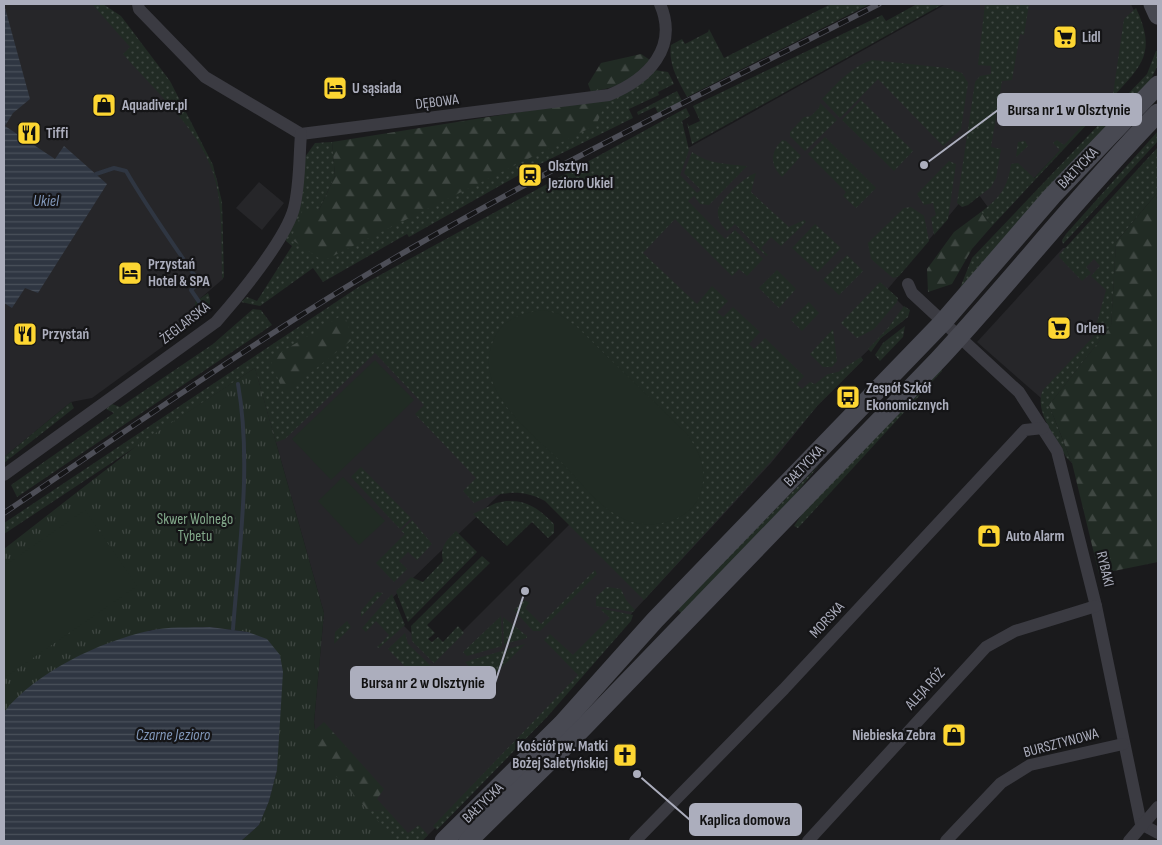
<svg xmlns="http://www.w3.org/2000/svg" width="1162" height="845" font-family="'Sofia Sans Condensed',sans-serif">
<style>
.built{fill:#262629;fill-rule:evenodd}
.grass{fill:url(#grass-dots)}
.forest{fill:url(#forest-firs)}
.park{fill:url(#park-tufts)}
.pitch{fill:#212b24}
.water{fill:url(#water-rules)}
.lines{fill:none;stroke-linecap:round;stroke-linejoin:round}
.stream{stroke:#2f3642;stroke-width:4}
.street{stroke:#3b3b42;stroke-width:12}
.secondary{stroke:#484952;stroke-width:19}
.rail-casing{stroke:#4d4e57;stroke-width:5.5}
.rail{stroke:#151517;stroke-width:4;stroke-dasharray:11;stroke-linecap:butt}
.labels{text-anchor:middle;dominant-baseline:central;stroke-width:4.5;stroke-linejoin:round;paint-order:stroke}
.poi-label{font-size:15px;font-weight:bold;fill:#acaebd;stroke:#151517;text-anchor:start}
.street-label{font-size:15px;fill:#acaebd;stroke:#151517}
.park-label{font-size:15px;fill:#82a88a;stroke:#151517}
.water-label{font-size:16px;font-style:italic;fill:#8197b9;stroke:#151517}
.leader{fill:none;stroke:#acaebd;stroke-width:2}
.callout-dot{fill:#acaebd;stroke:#151517;stroke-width:2}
.callout{fill:#acaebd;stroke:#acaebd;stroke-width:2}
.callout-label{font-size:16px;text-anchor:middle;font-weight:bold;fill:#111}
</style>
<defs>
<pattern id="grass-dots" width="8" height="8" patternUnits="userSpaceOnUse" patternTransform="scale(1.25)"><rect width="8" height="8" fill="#212b24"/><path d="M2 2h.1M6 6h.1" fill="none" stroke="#3f4742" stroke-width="1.8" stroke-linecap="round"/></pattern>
<pattern id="forest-firs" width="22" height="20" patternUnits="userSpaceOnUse" patternTransform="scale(1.25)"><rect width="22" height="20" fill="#212b24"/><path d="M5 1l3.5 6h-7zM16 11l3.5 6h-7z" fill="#3f4742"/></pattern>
<pattern id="park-tufts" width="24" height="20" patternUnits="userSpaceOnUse" patternTransform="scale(1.25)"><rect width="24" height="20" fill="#212b24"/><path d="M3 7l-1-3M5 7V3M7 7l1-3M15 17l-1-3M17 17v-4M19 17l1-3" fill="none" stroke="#3f4742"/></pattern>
<pattern id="water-rules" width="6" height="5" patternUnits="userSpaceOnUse" patternTransform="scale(1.25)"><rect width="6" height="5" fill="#2f3642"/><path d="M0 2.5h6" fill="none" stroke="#4a515b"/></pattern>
</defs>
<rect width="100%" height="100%" fill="#1a1a1c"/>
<g class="built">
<path d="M 5,4 L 97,4 L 169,88 L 206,154 L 217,179 L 221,201 L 223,279 L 196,302 L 202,318 L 92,398 L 71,402 L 4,457 Z"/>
<path d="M 946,4 L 1131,4 L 1136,15 L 1128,79 L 996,218 L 973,187 L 887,290 L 904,307 L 908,317 L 881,338 L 861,357 L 863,360 L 818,405 L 771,463 L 633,612 L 536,728 L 422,841 L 397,841 L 319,758 L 314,722 L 324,613 L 255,368 L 681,152 ZM 526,469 L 571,523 L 436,658 L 384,606 Z"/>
<path d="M 259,182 L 284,203 L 262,230 L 236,208 Z"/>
<path d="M 1116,242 L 1111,326 L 1049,405 L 977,342 L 1063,248 Z"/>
</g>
<g class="grass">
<path d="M 92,4 L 103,4 L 121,16 L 170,81 L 213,165 L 222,202 L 224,277 L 222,279 C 221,247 223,214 216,183 C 205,134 155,91 123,54 L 130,47 Z"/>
<path d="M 831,4 L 870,4 L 687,97 C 678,80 668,64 671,45 L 682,39 L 685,44 L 708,32 L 709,29 L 724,58 Z"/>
<path d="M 917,4 L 943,4 L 692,144 L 687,123 L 689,126 L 700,121 L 693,106 L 882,15 L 886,21 Z"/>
<path d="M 985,4 L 1029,4 L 1024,35 L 1020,34 L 1012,80 L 1002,81 L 991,147 L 1001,149 L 996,178 L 991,187 L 968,205 L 962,207 L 957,203 L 975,82 L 980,76 L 991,74 L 991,66 L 978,65 Z"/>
<path d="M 1136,8 C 1157,53 1142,65 1113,97 L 1110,94 L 1113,94 L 1124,19 Z"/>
<path d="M 1156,51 L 1158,51 L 1158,65 L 1148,85 L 960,288 L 972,258 L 1147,74 Z"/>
<path d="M 872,60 L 947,68 L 962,73 L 968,83 L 961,129 L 943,146 L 878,79 L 840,118 L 822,99 C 837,83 851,67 872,60 Z"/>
<path d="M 654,70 L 668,72 L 674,84 L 658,92 L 659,95 L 629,109 L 633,118 L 526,171 L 409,237 L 407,234 L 323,282 L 313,268 L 260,306 L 241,302 L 247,297 L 257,301 L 292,246 L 286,241 L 285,236 L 305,157 L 315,143 L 332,142 L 335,176 L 319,210 L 291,239 L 608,98 Z"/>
<path d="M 677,91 L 682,101 L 658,113 L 655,107 L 638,115 L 637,112 Z"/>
<path d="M 861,100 L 913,151 L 894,171 L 842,120 Z"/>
<path d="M 1105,101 L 1107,103 L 992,226 L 981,212 C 1000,198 1008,187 1011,164 L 1018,163 L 1034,178 L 1060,150 L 1053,143 L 1057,140 L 1064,145 Z"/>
<path d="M 820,103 L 837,120 L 805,151 L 790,136 L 790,132 L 804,117 L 811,116 L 819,108 Z"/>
<path d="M 686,108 L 690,116 L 682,121 L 689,150 L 680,175 L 697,193 L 701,190 L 684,173 L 692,152 C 708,164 727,164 747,166 L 709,205 L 700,204 L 694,196 L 688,201 L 725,239 L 735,230 L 763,259 L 747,276 L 739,269 L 732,276 L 675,219 L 643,253 L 697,304 L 712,286 L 728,301 L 717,312 L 723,317 L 733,307 L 760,332 L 749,344 L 754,349 L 765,338 L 804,376 L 797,384 L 802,389 L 810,382 L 815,384 L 828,374 L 838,372 L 861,357 L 863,360 L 818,405 L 772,460 L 644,600 L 545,501 C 521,488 498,492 474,503 L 463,491 L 476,478 L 415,414 L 424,405 L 375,353 L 285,439 L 276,442 L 255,368 L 4,534 L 4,523 L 360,286 Z"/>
<path d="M 1158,131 L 1158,141 L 1063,244 L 1062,240 L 1066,234 Z"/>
<path d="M 825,137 L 876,188 L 856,208 L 843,196 L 846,192 L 808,154 Z"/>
<path d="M 782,140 L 786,141 L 801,156 L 782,177 C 770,165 770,153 782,140 Z"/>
<path d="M 1025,141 L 1028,146 L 1016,157 L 1018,142 Z"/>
<path d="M 1158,147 L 1158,192 L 1116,242 L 1111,326 L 1049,405 L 1072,463 L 1066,457 C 1057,440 1033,410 1043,390 L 1093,337 L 1106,290 L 1091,276 L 1100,266 L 1094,259 L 1086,267 L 1091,273 L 1082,281 L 1060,258 L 1059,255 Z"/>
<path d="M 949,161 L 956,164 L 948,219 L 934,235 L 931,218 L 936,215 L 933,203 L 924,205 L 917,194 Z"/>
<path d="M 756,173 L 751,192 L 789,227 L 804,220 L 806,222 L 781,246 L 771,237 L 761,248 L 768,255 L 766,256 L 735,224 L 727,231 C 722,225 717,219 718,210 C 720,200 746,175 756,173 Z"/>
<path d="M 911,207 L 924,216 L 929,241 L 899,276 L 893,278 L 871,259 L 868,243 L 904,208 Z"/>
<path d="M 815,224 L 841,248 L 818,272 L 792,248 Z"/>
<path d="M 847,255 L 863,271 L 839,295 L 823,280 Z"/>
<path d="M 777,270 L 796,289 L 779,308 L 759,288 Z"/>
<path d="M 880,282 L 898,298 L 897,302 L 874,329 L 857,338 L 841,323 Z"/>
<path d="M 208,293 C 214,306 205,316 195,323 L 195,302 Z"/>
<path d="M 809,302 L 819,313 L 802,331 L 791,320 Z"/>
<path d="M 904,306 L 910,310 L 908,317 L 881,338 L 871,352 L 868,349 L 888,328 Z"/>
<path d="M 253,309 L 261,310 L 272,325 L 17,497 L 11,485 L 114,413 L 106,409 L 112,404 L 120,407 L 213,344 Z"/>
<path d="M 905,326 L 903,337 L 880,361 L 875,355 L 883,343 Z"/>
<path d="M 833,329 L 837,361 L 832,367 L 823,367 L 810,354 Z"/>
<path d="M 941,368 L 942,371 L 798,528 L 794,526 L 802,514 Z"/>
<path d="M 71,402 L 74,408 L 4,463 L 4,457 Z"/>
<path d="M 819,465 L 778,516 L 683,615 L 677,609 Z"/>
<path d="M 361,467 L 411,518 L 400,529 L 351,477 Z"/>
<path d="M 506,501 C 528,500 539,509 554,524 L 554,533 L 548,538 L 532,522 L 507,546 L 473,514 L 496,503 Z"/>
<path d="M 412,520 L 432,544 L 417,560 L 408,552 L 399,561 L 407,569 L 394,582 L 376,563 L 405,534 L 401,531 Z"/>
<path d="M 456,531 L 477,552 L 408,622 L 396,591 L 411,577 L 423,582 L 443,561 C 440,546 446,541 456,531 Z"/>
<path d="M 482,556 L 490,563 L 427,625 L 435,633 L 428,639 L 432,642 L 438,637 L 443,642 L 458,626 L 464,633 L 434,663 L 412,641 L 411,626 Z"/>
<path d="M 595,570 L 597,574 L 540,631 L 533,631 L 514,610 L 525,600 L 529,603 L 525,608 L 541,624 Z"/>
<path d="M 607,587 L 621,589 L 626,600 L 635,610 L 633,612 L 596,606 L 596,597 Z"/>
<path d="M 377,592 L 383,593 L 361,617 L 361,611 Z"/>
<path d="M 392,594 L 405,625 L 379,648 L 377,647 L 389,635 L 376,621 L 366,632 L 362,628 Z"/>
<path d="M 603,609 L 633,615 L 631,621 L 547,717 L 437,830 L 433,826 L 578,675 L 544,640 L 550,634 L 573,655 L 610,618 L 601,610 Z"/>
<path d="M 501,616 L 502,646 L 467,656 L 463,652 Z"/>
<path d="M 503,617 L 527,636 L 527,638 L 504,644 Z"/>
<path d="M 347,621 L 351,627 L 334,644 L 335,632 Z"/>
<path d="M 405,633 L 408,644 L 431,666 L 418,680 L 388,649 Z"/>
<path d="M 525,644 L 494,675 L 489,689 L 465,662 Z"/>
<path d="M 387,810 L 408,833 L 419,825 L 428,835 L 422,841 L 394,841 L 363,811 Z"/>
</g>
<g class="forest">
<path d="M 641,54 L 650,60 C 629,83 621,86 591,92 L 588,84 L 601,63 Z"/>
<path d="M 608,98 L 596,125 L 323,261 L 291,239 L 303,209 L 319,210 L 335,176 L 332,142 Z"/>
<path d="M 1158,192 L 1158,562 L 1099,574 L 1072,463 L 1049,405 L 1111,326 L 1116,242 Z"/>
<path d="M 981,212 L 992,226 L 972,249 L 952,284 L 928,292 L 927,269 L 954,232 Z"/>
<path d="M 344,314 L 353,339 L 284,394 L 270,359 Z"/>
<path d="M 324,722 L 384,789 L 377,799 L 387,810 L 363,811 L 325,772 L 309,735 Z"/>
</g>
<path class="park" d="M 255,368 L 324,613 L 314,722 L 319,758 L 397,841 L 241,841 L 259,825 L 269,800 L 277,770 L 248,632 L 210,627 L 150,630 L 4,712 L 4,549 L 139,444 Z"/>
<g class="pitch">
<path d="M 544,310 L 559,314 L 576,326 L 687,434 C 701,454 709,473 699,497 C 687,523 651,530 626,520 C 601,510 580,481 561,462 C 530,431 471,389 494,339 C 503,318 523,313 544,310 Z"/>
<path d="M 375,360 L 414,400 L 331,480 L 292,439 Z"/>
<path d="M 343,477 L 385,521 L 359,545 L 318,501 Z"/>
<path d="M 85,510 L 137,586 L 4,678 L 4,566 Z"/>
</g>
<g class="water">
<path d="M 4,4 L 30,99 L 13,113 L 5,126 L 55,159 L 64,146 L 107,184 L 38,293 L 25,288 L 12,308 L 4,303 Z"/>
<path d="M 210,627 L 248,632 L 267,639 L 280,655 L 283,672 L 277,770 L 269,801 L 259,825 L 241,841 L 4,841 L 4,712 C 36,672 99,642 148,631 C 168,626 190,628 210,627 Z"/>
</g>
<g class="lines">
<g class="stream">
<path d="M 96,174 L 114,168 L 126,171 C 148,209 174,245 199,282 L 191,290 L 206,312"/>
<path d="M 233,629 C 239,549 252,464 238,384"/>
</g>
<g class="street">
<path d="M 138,4 L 139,9 L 205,77 L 301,134 L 609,95 C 648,79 679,48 660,4"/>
<path d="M 908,284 L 912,293 L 1019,392 L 1057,451 L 1096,606 L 1141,824"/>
<path d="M 4,475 L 216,322 C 238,297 286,239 294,208 C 300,184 299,158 301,134"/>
<path d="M 1141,824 L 1158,833"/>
<path d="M 635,841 L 784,689 L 1025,430 L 1043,428"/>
<path d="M 808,841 L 986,647 L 1015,631 L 1096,606"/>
<path d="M 946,841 L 1001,783 L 1030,765 L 1123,744"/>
<path d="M 1129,841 L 1158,807"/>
</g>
<g class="secondary">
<path d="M 1153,4 L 1158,15"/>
<path d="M 444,841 L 562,724 L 655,620 L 943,322 L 1052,196 L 1158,85"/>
<path d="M 468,841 L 576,735 L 938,360 C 1013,279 1081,192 1158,113"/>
</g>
<g class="rail-casing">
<path id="rail" d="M 4,513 C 138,423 270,330 410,249 C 562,161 722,84 879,4"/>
</g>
<use href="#rail" class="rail"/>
</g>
<defs>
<g id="supermarket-square" transform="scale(1.25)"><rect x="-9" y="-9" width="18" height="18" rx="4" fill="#fdd632" stroke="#151517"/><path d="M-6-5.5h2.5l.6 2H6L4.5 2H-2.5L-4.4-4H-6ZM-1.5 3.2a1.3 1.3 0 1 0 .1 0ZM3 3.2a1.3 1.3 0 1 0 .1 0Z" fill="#111"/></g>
<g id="hotel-square" transform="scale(1.25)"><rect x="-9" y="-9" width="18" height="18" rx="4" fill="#fdd632" stroke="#151517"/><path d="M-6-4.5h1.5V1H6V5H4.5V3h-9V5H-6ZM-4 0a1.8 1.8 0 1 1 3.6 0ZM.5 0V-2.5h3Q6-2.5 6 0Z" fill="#111"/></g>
<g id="shop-square" transform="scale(1.25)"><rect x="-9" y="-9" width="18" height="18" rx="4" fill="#fdd632" stroke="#151517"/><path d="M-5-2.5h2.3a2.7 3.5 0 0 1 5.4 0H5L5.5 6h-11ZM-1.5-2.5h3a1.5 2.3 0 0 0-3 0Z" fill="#111"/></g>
<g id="restaurant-square" transform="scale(1.25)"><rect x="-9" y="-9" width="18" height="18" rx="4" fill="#fdd632" stroke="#151517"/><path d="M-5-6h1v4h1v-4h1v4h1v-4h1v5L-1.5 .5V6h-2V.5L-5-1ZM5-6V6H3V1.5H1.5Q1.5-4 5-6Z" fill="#111"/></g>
<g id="station-square" transform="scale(1.25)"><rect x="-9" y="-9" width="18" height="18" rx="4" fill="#fdd632" stroke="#151517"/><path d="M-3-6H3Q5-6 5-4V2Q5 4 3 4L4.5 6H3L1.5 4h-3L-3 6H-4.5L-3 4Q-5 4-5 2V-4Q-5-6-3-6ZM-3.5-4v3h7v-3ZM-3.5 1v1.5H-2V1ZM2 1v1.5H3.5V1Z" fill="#111"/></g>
<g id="bus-square" transform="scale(1.25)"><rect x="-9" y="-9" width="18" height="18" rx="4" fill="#fdd632" stroke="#151517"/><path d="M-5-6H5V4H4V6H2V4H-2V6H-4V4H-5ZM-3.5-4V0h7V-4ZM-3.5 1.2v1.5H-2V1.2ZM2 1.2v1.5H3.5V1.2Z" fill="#111"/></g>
<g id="church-square" transform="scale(1.25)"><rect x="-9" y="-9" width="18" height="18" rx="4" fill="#fdd632" stroke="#151517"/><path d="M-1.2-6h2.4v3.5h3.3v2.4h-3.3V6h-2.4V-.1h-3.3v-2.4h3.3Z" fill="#111"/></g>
</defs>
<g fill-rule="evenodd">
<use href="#supermarket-square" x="1065" y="37"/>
<use href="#hotel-square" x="335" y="88"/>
<use href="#shop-square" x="104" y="105"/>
<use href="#restaurant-square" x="29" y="133"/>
<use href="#station-square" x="530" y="175"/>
<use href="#hotel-square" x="130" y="273"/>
<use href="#supermarket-square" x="1059" y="328"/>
<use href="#restaurant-square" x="25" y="334"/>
<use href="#bus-square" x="848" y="397"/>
<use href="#shop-square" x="989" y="536"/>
<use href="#shop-square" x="954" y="735"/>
<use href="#church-square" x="625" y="755"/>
</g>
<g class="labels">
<g class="poi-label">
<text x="1082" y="37">Lidl</text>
<text x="352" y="88">U sąsiada</text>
<text x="122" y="105">Aquadiver.pl</text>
<text x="46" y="133">Tiffi</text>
<text x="548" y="166">Olsztyn<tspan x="548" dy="17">Jezioro Ukiel</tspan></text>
<text x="148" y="264">Przystań<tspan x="148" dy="17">Hotel &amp; SPA</tspan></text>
<text x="1076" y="328">Orlen</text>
<text x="42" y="334">Przystań</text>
<text x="866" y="388">Zespół Szkół<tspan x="866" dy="17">Ekonomicznych</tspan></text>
<text x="1006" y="536">Auto Alarm</text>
<text x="936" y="735" text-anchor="end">Niebieska Zebra</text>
<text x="608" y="746" text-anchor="end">Kościół pw. Matki<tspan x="608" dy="17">Bożej Saletyńskiej</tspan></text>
</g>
<g class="street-label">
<text transform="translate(437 102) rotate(-7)">DĘBOWA</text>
<text transform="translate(1078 168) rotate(-46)">BAŁTYCKA</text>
<text transform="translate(185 323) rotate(-38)">ŻEGLARSKA</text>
<text transform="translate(804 466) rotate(-46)">BAŁTYCKA</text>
<text transform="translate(1105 569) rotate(77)">RYBAKI</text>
<text transform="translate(827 620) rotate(-47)">MORSKA</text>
<text transform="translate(925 689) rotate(-47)">ALEJA RÓŻ</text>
<text transform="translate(1061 743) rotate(-15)">BURSZTYNOWA</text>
<text transform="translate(483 803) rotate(-44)">BAŁTYCKA</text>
</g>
<g class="park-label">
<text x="195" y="519">Skwer Wolnego<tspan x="195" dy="17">Tybetu</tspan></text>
</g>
<g class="water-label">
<text x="46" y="201">Ukiel</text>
<text x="173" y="735">Czarne Jezioro</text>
</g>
</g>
<path class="leader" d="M924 165L998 110M525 591L495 683M637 774L690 820"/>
<g class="callout-dot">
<circle cx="924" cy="165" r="5"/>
<circle cx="525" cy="591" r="5"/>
<circle cx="637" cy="774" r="5"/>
</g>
<g class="callout">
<rect x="998" y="94" width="143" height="31" rx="5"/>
<rect x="351" y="667" width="144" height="31" rx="5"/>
<rect x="690" y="804" width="111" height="31" rx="5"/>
</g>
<g class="callout-label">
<text x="1069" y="115">Bursa nr 1 w Olsztynie</text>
<text x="423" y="688">Bursa nr 2 w Olsztynie</text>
<text x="745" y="825">Kaplica domowa</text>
</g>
<rect width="1162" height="845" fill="none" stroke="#acaebd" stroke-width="10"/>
</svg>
